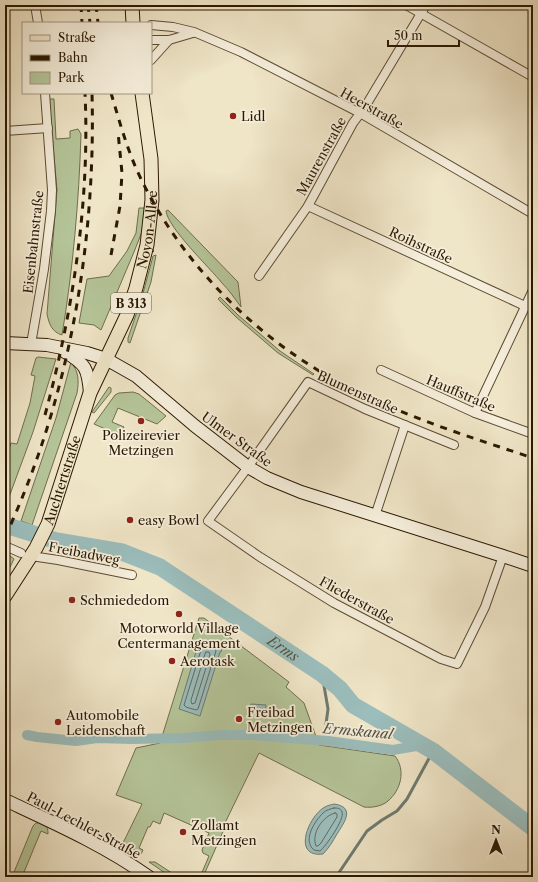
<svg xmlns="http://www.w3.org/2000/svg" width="538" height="882" font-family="'Libre Caslon Text',serif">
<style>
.green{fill:#b5c599;stroke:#706e4d}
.water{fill:#9bbdbc;stroke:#6e7b71}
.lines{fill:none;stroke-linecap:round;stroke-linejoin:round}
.shore{stroke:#636a5e;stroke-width:1}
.stream{stroke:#6e7b71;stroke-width:3}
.canal{stroke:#9bbdbc;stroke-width:10}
.river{stroke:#9bbdbc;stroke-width:17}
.street-casing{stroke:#5c4b32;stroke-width:10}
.secondary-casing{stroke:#2b1801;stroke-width:14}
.primary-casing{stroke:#2b1801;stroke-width:15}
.street{stroke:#f5eedb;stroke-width:8}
.secondary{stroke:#f5eedb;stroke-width:12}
.primary{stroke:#efe5c7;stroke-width:13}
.rail{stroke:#2b1801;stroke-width:3;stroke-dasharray:7 7;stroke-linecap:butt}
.poi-dot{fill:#8f2418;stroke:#f5eedb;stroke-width:1.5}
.labels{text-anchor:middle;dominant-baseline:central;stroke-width:3.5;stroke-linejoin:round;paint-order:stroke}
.shield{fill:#f5eedb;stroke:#685842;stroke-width:1}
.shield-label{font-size:12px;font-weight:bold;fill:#2b1801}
.street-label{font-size:13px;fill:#2b1801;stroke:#f5eedb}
.poi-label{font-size:13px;fill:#2b1801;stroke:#f5eedb;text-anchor:start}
.water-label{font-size:14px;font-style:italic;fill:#525242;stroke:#f5eedb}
</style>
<rect width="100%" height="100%" fill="#efe5c7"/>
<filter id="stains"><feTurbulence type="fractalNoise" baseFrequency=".005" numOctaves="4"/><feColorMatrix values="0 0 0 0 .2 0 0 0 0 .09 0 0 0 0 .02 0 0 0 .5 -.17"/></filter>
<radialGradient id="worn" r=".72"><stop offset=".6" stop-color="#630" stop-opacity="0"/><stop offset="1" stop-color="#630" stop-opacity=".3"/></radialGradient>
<g class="green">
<path d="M 49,99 L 54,99 L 56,139 L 70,138 L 70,131 L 78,129 L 81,134 C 79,201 73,269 62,335 C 52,332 49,324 47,314 L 57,190 Z"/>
<path d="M 139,208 L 145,208 L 143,229 L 134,252 L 101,330 L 94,325 L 79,323 L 87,279 L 109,276 L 127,251 L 136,233 Z"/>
<path d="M 168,210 L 238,282 L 241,307 C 235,299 229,290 222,283 C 210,268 168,228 166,211 Z"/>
<path d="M 156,255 L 151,282 L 130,343 L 128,342 L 128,338 L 142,297 L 152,260 L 153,256 Z"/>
<path d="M 220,297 L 238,315 L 280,351 L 314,374 L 313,375 L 278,353 L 236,317 L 218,299 Z"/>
<path d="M 38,357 L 56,359 L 33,432 L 5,508 L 5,460 L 11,443 L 17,444 L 30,403 L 35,376 L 31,375 L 36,358 Z"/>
<path d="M 71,362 C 79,372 79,381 77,393 L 32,525 L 21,521 L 56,418 Z"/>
<path d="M 109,387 L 111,388 L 111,392 L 94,413 L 92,412 Z"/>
<path d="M 133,392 L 139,394 L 166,416 L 157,424 L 118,408 L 112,422 L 124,427 L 119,437 L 115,436 L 113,438 L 110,437 L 112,432 L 94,424 L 115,395 L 119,393 Z"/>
<path d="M 5,552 L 14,559 L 5,577 Z"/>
<path d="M 199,618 L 204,618 L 289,682 L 286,687 L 304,703 L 319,745 L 395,756 C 406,770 401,790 388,801 C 382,806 373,808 364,807 L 259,753 L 224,825 L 225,827 L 203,877 L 200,877 L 209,856 L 203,853 L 202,850 L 209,833 L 164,813 L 160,824 L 153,821 L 150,827 L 148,827 L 139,848 L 143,850 L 141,854 L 123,843 L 142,804 L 116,795 L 136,748 L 160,743 Z"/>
<path d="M 41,822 C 47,825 48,828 48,834 L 41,831 L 22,877 L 12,877 L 33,826 L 36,823 Z"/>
<path d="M 149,862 L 155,862 L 178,877 L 171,877 Z"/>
</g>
<g class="water">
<path d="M 199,640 L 222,647 L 221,652 L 220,652 L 200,716 L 179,709 L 198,645 L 197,644 Z"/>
<path d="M 251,704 L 266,705 L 265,715 L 251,714 Z"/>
<path d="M 334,804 C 356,807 344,823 337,834 C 333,841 329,848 323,854 C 291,858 309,815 325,807 C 328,805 331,805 334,804 Z"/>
</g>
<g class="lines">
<g class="shore">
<path d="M 204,646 L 215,649 L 216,651 L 198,709 L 196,710 L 186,707 L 184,705 L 202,647 Z"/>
<path d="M 206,652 L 209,652 L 210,655 L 195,703 L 192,704 L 191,701 Z"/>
<path d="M 334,808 C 337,808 341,808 342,812 C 345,819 326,846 320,851 L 314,850 C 302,840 315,821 323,813 C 326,810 330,809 334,808 Z"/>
<path d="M 335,813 L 337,814 L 337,817 L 321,843 L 318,846 L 316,846 C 311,833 323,816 335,813 Z"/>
</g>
<g class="stream">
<path d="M 322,674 L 328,709 L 326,724"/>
<path d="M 336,877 L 367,831 L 382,820 L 397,811 L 407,799 L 433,751"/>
</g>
<path class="canal" d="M 27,735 L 37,737 L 76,741 L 97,738 L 132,739 L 184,738 L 219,735 L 250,735 L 328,741 L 393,750 L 422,745"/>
<path class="river" id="s1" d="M 5,525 L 57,541 L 122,552 L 160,567 L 322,674 L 340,689 L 353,705 L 433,751 L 533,828"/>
<g class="street-casing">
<g id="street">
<path d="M 35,5 L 38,23"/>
<path d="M 406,5 L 533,77"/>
<path d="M 151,25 L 173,27 L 194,32 L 241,52 L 360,113 L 533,214"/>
<path d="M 151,40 L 169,40 L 193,33"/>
<path d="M 151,60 L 169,40"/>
<path d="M 5,131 L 48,128"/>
<path d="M 308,206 L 525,306"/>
<path d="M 259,276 L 308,206 L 353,123 L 365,107 L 426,5"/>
<path d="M 31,344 L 44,269 L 51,211 L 52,190 L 45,93"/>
<path d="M 381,370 L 475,413 L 533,434"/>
<path d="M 475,413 L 533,290"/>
<path d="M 454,445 L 365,409 L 308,382 L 248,467 L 208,521 L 260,557 L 334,603 L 441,659 L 457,664 L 485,607 L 503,556"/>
<path d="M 375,516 L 405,425"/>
<path d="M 5,546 L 21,553"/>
<path d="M 31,556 L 58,560 L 132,575"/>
</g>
</g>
<g class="secondary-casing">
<g id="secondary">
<path d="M 5,343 L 47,345 L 87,353 L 106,359 L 136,376 L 195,426 L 248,467 L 267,478 L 301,492 L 503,556 L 533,566"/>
<path d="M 65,352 C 86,364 88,369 90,393"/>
<path d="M 5,800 C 54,823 104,845 149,877"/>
</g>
</g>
<g class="primary-casing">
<g id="primary">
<path d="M 132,5 L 133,23"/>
<path id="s2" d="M 5,596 L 36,548 L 48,524 L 90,393 L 127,315 L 136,288 L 147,245 L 152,200 L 151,159 L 142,93"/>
</g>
</g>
<use href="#street" class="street"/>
<use href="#secondary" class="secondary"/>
<use href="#primary" class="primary"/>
<g class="rail">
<path d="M 81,5 L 82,23"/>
<path d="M 88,5 L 90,23"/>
<path d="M 96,5 L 98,23"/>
<path d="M 111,93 C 120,123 128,153 142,181 C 188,274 270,351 364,395 C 418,421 476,439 533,458"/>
<path d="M 111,255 L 120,206 L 122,173 L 118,132"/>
<path d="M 45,415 C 73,311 90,201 85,93"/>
<path d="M 5,537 C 69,400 96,244 92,93"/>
</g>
</g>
<g class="poi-dot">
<circle cx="233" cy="116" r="4"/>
<circle cx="141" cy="421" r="4"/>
<circle cx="130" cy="520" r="4"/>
<circle cx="72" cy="600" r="4"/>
<circle cx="179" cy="614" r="4"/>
<circle cx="172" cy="661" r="4"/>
<circle cx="239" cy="719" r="4"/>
<circle cx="58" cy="722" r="4"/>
<circle cx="183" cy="832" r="4"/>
</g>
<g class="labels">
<rect class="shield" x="111" y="293" width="40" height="20" rx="3"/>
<g class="shield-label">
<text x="131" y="303">B 313</text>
</g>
<g class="street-label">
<text transform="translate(372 108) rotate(29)">Heerstraße</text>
<text transform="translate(321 156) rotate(-61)">Maurenstraße</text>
<text stroke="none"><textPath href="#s2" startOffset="396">Noyon-Allee</textPath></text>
<text transform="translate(33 242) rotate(-84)">Eisenbahnstraße</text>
<text transform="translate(421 245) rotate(25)">Roihstraße</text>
<text transform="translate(358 392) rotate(24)">Blumenstraße</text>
<text transform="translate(461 393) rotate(23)">Hauffstraße</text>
<text transform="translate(237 439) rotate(36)">Ulmer Straße</text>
<text stroke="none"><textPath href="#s2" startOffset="130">Auchtertstraße</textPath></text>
<text transform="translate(84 553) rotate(11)">Freibadweg</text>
<text transform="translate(357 600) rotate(29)">Fliederstraße</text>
<text transform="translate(84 825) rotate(28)">Paul-Lechler-Straße</text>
</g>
<g class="poi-label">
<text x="241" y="116">Lidl</text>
<text x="141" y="435" text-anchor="middle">Polizeirevier<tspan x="141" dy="15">Metzingen</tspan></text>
<text x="138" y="520">easy Bowl</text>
<text x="80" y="600">Schmiededom</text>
<text x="179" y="628" text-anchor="middle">Motorworld Village<tspan x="179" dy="15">Centermanagement</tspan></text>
<text x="180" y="661">Aerotask</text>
<text x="247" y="712">Freibad<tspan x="247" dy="15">Metzingen</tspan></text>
<text x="66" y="715">Automobile<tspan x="66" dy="15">Leidenschaft</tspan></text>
<text x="191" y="825">Zollamt<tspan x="191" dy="15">Metzingen</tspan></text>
</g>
<g class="water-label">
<text stroke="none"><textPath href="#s1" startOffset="309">Erms</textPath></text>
<text transform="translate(358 731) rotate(5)">Ermskanal</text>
</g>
</g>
<rect width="538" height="882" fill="none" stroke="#efe5c7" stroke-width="20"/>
<rect x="6" y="6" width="526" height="870" fill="none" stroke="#2b1801" stroke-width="2"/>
<rect x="10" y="10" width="518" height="862" fill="none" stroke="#2b1801"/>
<rect x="22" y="22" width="130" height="72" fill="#f5eedb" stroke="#a49884"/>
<rect x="30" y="35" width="20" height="6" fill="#efe5c7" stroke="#a49884"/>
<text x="58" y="42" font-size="12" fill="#2b1801">Straße</text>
<rect x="30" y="55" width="20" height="6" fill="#2b1801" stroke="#a49884"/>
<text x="58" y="62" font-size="12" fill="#2b1801">Bahn</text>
<rect x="30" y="72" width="20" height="12" fill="#b5c599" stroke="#a49884"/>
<text x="58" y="82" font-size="12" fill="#2b1801">Park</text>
<g transform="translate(496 840)" stroke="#f5eedb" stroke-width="3" paint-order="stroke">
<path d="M0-3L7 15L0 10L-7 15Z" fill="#2b1801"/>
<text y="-6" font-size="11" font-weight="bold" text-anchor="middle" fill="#2b1801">N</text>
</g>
<path d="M388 40v6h71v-6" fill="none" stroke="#2b1801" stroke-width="2"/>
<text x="394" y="40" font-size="12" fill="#2b1801" stroke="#f5eedb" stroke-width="3" paint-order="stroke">50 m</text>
<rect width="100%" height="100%" filter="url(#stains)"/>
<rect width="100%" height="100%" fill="url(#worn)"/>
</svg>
